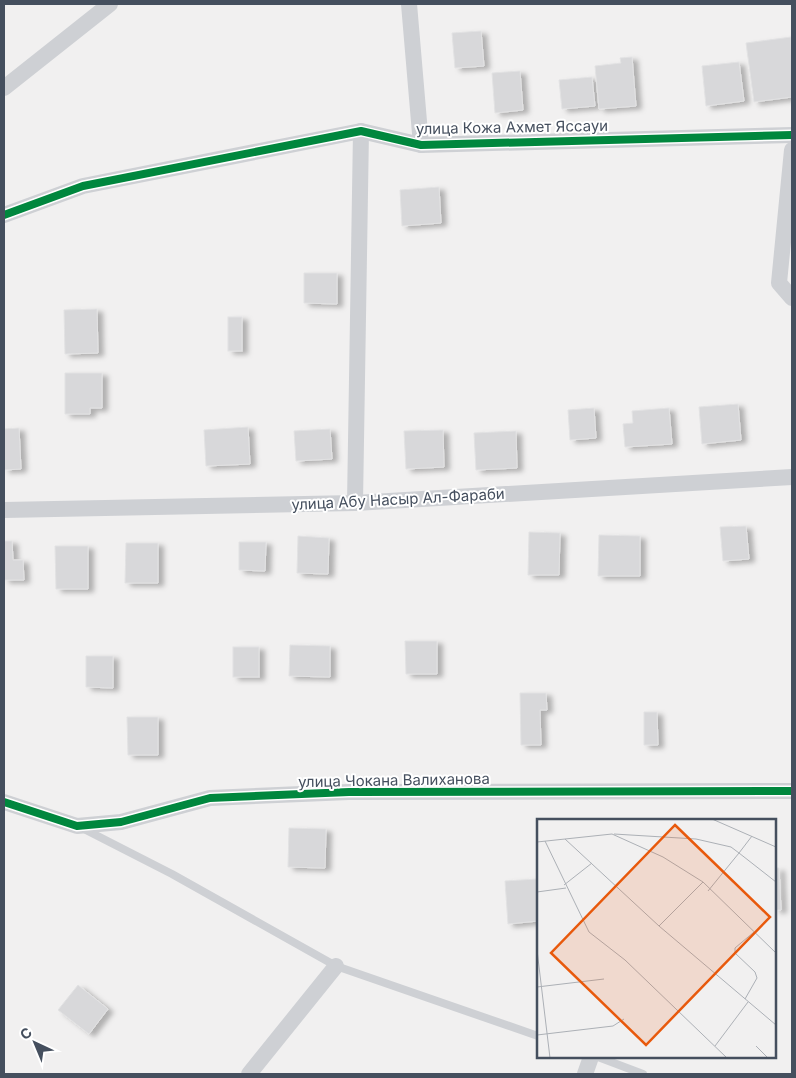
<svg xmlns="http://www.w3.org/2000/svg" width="796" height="1078" font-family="Inter,sans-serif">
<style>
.building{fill:#d8d8da;stroke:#e2e2e3;filter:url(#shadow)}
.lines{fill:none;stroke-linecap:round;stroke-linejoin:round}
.service{stroke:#ced0d4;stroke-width:8}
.minor{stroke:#ced0d4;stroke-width:16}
.cycleway-casing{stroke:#fff;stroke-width:11}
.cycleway{stroke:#00873e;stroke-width:8}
.labels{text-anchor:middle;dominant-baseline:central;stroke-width:4;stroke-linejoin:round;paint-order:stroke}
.street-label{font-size:15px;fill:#454f5e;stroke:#fff}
.inset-road{fill:none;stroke:#acb0b6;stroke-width:1}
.view{fill:#e8590c;fill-opacity:0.15;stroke:#e8590c;stroke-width:2.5}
.inset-edge{fill:none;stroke:#454f5e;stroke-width:2.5}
</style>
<defs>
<filter id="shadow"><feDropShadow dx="5.5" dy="3" stdDeviation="2.5" flood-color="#0004"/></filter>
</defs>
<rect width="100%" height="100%" fill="#f1f0f0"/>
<g class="building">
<path d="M 481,31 L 484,66 L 455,68 L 452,33 Z"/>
<path d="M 791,37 L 792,97 L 754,102 L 746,43 Z"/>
<path d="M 632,57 L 636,106 L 599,109 L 595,66 L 621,63 L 620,58 Z"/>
<path d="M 739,62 L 744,101 L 706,106 L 702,66 Z"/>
<path d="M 520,71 L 523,110 L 495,113 L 492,73 Z"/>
<path d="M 592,77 L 595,106 L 562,109 L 559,80 Z"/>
<path d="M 439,187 L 441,223 L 402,226 L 400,190 Z"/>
<path d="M 304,273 L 337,273 L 337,304 L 304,303 Z"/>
<path d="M 97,309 L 98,353 L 65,354 L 64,310 Z"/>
<rect x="228" y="317" width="14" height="34"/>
<path d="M 65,373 L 102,373 L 102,408 L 90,408 L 90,414 L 65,414 Z"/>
<path d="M 738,404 L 741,440 L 702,444 L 699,407 Z"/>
<path d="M 594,408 L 596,438 L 570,440 L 568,410 Z"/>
<path d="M 669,408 L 672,444 L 625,447 L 623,424 L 633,423 L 632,411 Z"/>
<path d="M 248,427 L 250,464 L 206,466 L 204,430 Z"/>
<path d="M 19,428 L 21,469 L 4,470 L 4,429 Z"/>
<path d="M 330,429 L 332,459 L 296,461 L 294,431 Z"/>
<path d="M 443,430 L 444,467 L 406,469 L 404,431 Z"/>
<path d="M 516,431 L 517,468 L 476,470 L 474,433 Z"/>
<path d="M 746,526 L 749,559 L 723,561 L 720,527 Z"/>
<path d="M 529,532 L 560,533 L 559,575 L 528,575 Z"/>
<path d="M 599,535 L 640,536 L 640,576 L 598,576 Z"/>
<path d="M 298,536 L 329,538 L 328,574 L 297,573 Z"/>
<path d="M 4,541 L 12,541 L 13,560 L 23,560 L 24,580 L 4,580 Z"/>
<path d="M 239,542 L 266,542 L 265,571 L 239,570 Z"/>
<path d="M 126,543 L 158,543 L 158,583 L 125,583 Z"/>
<path d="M 55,546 L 88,546 L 88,589 L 56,589 Z"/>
<path d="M 405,641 L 437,641 L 437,674 L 406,674 Z"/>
<path d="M 290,645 L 330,646 L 330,677 L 289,676 Z"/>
<rect x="233" y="647" width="26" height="30"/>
<path d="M 86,656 L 113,656 L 113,688 L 86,687 Z"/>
<path d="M 520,693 L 546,693 L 547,710 L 540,710 L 541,745 L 521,745 Z"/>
<path d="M 644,712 L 657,712 L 658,745 L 644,745 Z"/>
<path d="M 127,717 L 158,717 L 158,755 L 128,755 Z"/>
<path d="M 289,828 L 326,829 L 325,868 L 288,867 Z"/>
<path d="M 775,868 L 779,868 L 781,910 L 775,910 Z"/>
<path d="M 537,879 L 538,921 L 508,924 L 505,881 Z"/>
<path d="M 78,985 L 108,1009 L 89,1034 L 58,1010 Z"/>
</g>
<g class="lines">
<g class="service">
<path d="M 82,828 L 172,874 L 336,966 L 538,1036"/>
<path d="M 598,1057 L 643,1074"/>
</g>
<g class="minor">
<path d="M 409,4 L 421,145"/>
<path d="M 4,88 L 110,4"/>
<path d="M 792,150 L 779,283 L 792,298"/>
<path d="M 4,215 L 83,186 L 361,131 L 421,145 L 792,135"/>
<path d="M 355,503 L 361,131"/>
<path d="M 4,510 L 355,503 L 792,477"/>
<path d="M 4,802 L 77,826 L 121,822 L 210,798 L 349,792 L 792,791"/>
<path d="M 249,1074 L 336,966"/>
<path d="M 585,1074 L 591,1057"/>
</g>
<g class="cycleway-casing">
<g id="cycleway">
<path d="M 4,215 L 83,186 L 361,131 L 421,145 L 792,135"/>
<path d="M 4,802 L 77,826 L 121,822 L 210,798 L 349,792 L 792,791"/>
</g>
</g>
<use href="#cycleway" class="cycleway"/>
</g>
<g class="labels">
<g class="street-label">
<text transform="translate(512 127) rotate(-1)">улица Кожа Ахмет Яссауи</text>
<text transform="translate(398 499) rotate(-3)">улица Абу Насыр Ал-Фараби</text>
<text transform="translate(394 780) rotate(-1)">улица Чокана Валиханова</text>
</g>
</g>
<g transform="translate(537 819)">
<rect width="239" height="239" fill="#f1f0f0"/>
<path class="inset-road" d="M 175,0 L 239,28M 77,15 L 159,20 L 194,28 L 202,34 L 171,72M 215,17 L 202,34 L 239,63M 28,20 L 122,107 L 239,206M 8,22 L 52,113 L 88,141 L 190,239M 0,23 L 75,15 L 126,38 L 166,63 L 239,134M 27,66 L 55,44M 0,73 L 29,69M 122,107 L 166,63M 0,131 L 13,239M 0,168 L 67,160M 208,180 L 220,159 L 218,153 L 198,134 L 198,129 L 217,113M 0,216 L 76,207 L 87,200M 178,227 L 211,183M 219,227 L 231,239"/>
<path class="view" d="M 138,6 L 233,98 L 109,226 L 14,134 Z"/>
<rect width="239" height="239" class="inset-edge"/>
</g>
<rect width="796" height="1078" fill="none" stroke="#454f5e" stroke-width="10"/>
<g transform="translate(35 1043) rotate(316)" stroke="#ffffff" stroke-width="4" paint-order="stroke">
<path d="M0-4L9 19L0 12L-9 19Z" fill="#454f5e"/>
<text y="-8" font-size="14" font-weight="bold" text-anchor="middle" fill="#454f5e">С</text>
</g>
</svg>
